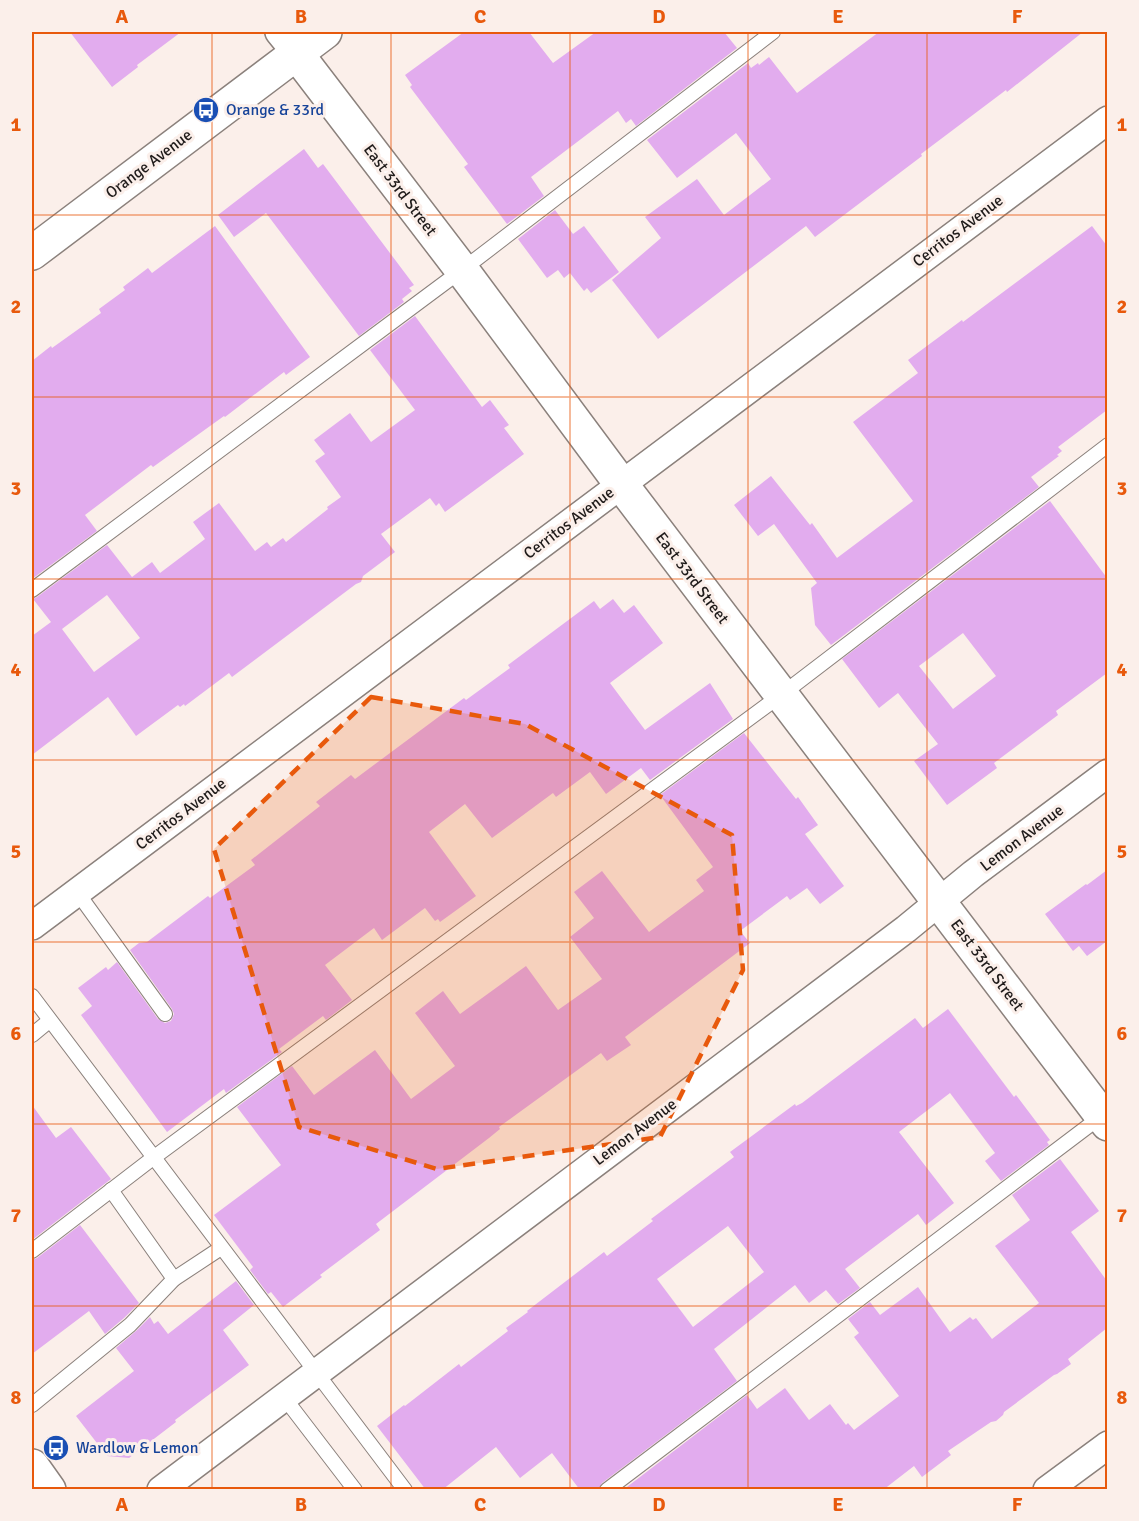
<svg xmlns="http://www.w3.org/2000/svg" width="1139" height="1521" font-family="Signika,sans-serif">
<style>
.building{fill:#e2acee;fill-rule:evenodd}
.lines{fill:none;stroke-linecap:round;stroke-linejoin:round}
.lane-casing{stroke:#8b817c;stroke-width:16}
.street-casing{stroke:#8b817c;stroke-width:30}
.secondary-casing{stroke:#8b817c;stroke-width:36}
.lane{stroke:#fff;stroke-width:14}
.street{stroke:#fff;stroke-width:27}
.secondary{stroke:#fff;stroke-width:33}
.marked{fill:#e8590c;fill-opacity:0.2;stroke:#e8590c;stroke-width:4.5;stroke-dasharray:12 8;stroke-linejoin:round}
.grid{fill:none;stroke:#e8590c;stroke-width:1.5;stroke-opacity:0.55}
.labels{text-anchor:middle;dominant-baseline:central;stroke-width:6;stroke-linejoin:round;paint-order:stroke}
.transit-label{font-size:16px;fill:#164399;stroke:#fbefea;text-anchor:start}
.street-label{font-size:16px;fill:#1f1b1a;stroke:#fbefea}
.neatline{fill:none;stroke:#e8590c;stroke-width:2}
.grid-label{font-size:20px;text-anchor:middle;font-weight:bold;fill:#e8590c}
</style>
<rect width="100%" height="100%" fill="#fbefea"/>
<g class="building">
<path d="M 70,32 L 181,32 L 137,65 L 138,67 L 112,87 Z"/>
<path d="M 464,32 L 529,32 L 553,63 L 596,32 L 724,32 L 737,48 L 636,126 L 631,119 L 626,123 L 618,111 L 531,177 L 544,196 L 507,224 L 464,167 L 468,164 L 410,87 L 412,85 L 405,75 Z"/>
<path d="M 879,32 L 1083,32 L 1007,92 L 1006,90 L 921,154 L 922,156 L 815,237 L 806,226 L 658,339 L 612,280 L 661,238 L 645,217 L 697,179 L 724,215 L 771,179 L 736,133 L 677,178 L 647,140 L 748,63 L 751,68 L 758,63 L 759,65 L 769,57 L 797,93 Z"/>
<path d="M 304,149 L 318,168 L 323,164 L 414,285 L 409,288 L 412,291 L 402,299 L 404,302 L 359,336 L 266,213 L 234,237 L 218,215 Z"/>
<path d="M 555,210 L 573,234 L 584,226 L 619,272 L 591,293 L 587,288 L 584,291 L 570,273 L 564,278 L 558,270 L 547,278 L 518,239 Z"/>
<path d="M 215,226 L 310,357 L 286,375 L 284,372 L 225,417 L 224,416 L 153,467 L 151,465 L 85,515 L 97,531 L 32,579 L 32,361 L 51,346 L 52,348 L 101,313 L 99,309 L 125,290 L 123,287 L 148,268 L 152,273 Z"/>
<path d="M 1092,226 L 1107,246 L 1107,410 L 1058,447 L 1062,451 L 1057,455 L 1059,456 L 1031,477 L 1039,487 L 831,645 L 815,625 L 811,588 L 817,583 L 774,524 L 758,536 L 734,505 L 771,476 L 810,525 L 812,523 L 837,558 L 913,501 L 853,422 L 918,373 L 908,360 L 962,320 L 963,322 Z"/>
<path d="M 415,316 L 482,407 L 490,400 L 509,425 L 504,428 L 524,454 L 445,512 L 439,503 L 436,506 L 430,498 L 381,534 L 395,552 L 363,576 L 361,582 L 356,584 L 232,677 L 229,673 L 185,706 L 184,704 L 180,707 L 178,705 L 136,736 L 108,697 L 32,755 L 32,636 L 51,622 L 33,599 L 37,597 L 107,545 L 132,577 L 152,562 L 160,573 L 205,539 L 193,522 L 219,503 L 255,551 L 267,542 L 271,547 L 283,538 L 286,542 L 328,509 L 327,507 L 341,497 L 315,461 L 325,454 L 314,440 L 350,413 L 371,442 L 415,410 L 370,350 ZM 107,595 L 140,638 L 94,672 L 62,629 Z"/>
<path d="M 1050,501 L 1107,578 L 1107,673 L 1056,711 L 1058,715 L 994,763 L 997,768 L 947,805 L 914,761 L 938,744 L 898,693 L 879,708 L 842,659 ZM 963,633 L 996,676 L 953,709 L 919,666 Z"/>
<path d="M 613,599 L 624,613 L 634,605 L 663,643 L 610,683 L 645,730 L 710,683 L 733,719 L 650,780 L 641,768 L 606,794 L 590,772 L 556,797 L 553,793 L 492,838 L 465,804 L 429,832 L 476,896 L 440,922 L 438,919 L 435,921 L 425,908 L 382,940 L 374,928 L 325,965 L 352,1000 L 326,1020 L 323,1016 L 279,1049 L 282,1052 L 226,1093 L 224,1089 L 167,1132 L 81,1015 L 92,1006 L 78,988 L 106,967 L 108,970 L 117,962 L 158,1019 L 165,1023 L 171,1021 L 174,1014 L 172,1009 L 130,950 L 139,943 L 147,942 L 208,896 L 210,898 L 255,865 L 251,860 L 320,806 L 316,802 L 351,775 L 355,779 L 464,698 L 466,700 L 510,668 L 508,665 L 594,601 L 600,609 Z"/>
<path d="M 744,733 L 796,799 L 798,797 L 818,825 L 805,834 L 844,886 L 820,904 L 807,888 L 790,900 L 787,896 L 740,931 L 750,943 L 625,1037 L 631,1045 L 607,1061 L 601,1053 L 499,1127 L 500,1129 L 489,1138 L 376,1224 L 380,1230 L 320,1275 L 322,1277 L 283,1307 L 271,1292 L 268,1294 L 250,1270 L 253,1267 L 214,1215 L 281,1165 L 237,1107 L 292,1066 L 314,1095 L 375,1050 L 411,1099 L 455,1066 L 415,1013 L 443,991 L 460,1014 L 526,966 L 558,1010 L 602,979 L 570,937 L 594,918 L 574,892 L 602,871 L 649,932 L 704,891 L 696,880 L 713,867 L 660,795 Z"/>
<path d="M 1107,870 L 1107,941 L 1087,956 L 1079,946 L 1073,951 L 1045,914 L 1086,884 L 1087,885 Z"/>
<path d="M 948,1009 L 1014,1097 L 1016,1095 L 1050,1140 L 1047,1142 L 1049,1145 L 1001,1181 L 985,1161 L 995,1153 L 950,1093 L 899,1132 L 954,1203 L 926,1225 L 918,1214 L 845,1269 L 860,1288 L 838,1304 L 826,1290 L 809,1303 L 795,1285 L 714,1349 L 737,1381 L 602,1483 L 598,1490 L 580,1490 L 552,1453 L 520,1478 L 496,1447 L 442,1490 L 426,1490 L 377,1426 L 404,1405 L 405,1406 L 459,1364 L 461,1367 L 508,1331 L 506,1328 L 528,1312 L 527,1311 L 604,1252 L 607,1256 L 653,1221 L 651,1219 L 734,1157 L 730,1152 L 795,1104 L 796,1106 L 802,1103 L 915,1018 L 923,1028 ZM 728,1226 L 764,1272 L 693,1327 L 657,1279 Z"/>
<path d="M 32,1105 L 56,1138 L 71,1127 L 111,1179 L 32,1240 Z"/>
<path d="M 1060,1159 L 1099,1211 L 1071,1232 L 1107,1281 L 1107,1328 L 1068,1359 L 1071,1364 L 1057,1374 L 1054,1375 L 1004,1412 L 1003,1415 L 996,1421 L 991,1422 L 948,1451 L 951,1455 L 922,1477 L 914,1466 L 883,1490 L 623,1490 L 747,1395 L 757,1409 L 785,1388 L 809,1420 L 830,1404 L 846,1425 L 848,1423 L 854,1430 L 899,1396 L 854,1337 L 859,1333 L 848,1319 L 870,1302 L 880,1315 L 918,1287 L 950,1332 L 970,1317 L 973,1320 L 976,1318 L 992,1339 L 1039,1303 L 995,1246 L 1030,1220 L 1012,1195 Z"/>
<path d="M 80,1225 L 139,1303 L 124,1318 L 105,1334 L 89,1311 L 32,1354 L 32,1260 L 37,1258 Z"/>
<path d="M 236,1281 L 254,1305 L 223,1330 L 249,1365 L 175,1420 L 176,1422 L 129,1458 L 107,1456 L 76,1416 L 134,1371 L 116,1348 L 136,1331 L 150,1317 L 154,1324 L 158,1321 L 168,1334 Z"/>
</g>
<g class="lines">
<g class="lane-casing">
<g id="lane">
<path d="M 32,590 L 462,270 L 773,32"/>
<path d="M 77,892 L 165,1014"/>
<path d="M 32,996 L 405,1490"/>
<path d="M 32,1035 L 49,1021"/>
<path d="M 111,1190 L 174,1279 L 221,1248"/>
<path d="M 32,1251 L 153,1158 L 781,695 L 1108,445"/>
<path d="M 283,1396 L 355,1490"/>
<path d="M 32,1405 L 130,1325 L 174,1279"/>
<path d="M 607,1490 L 1103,1115"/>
</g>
</g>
<g class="street-casing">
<g id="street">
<path d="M 279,32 L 296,53"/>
<path d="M 32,926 L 1108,120"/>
<path d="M 161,1490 L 906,929 L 973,874 L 1108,773"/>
<path d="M 1047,1490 L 1108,1445"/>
</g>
</g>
<g class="secondary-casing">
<g id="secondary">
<path d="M 296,53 L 462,270 L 621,484 L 1108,1124"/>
<path d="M 32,253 L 325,32"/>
<path d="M 32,1466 L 49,1490"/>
</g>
</g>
<use href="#lane" class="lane"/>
<use href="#street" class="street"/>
<use href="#secondary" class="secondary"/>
</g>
<path class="marked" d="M 371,697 L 525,724 L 732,835 L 743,970 L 660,1137 L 437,1169 L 299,1127 L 214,849 Z"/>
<path class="grid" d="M 212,32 L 212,1490M 391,32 L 391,1490M 570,32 L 570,1490M 748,32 L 748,1490M 927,32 L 927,1490M 32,215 L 1108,215M 32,397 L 1108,397M 32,579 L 1108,579M 32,760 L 1108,760M 32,942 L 1108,942M 32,1124 L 1108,1124M 32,1306 L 1108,1306"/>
<defs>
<g id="bus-disc" transform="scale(1.35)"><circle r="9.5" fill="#1a4fb4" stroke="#fbefea"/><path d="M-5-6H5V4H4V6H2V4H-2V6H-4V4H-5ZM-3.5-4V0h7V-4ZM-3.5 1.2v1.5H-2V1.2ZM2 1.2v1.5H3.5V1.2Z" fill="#fff"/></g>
</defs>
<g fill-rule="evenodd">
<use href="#bus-disc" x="206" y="110"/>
<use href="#bus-disc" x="56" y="1448"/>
</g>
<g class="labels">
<g class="transit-label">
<text x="226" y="110">Orange &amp; 33rd</text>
<text x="76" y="1448">Wardlow &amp; Lemon</text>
</g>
<g class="street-label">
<text transform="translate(149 164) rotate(-37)">Orange Avenue</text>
<text transform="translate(400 190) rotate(53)">East 33rd Street</text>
<text transform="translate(958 231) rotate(-37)">Cerritos Avenue</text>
<text transform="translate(569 523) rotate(-37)">Cerritos Avenue</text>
<text transform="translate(692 578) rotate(53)">East 33rd Street</text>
<text transform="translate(181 814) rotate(-37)">Cerritos Avenue</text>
<text transform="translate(1022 838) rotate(-37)">Lemon Avenue</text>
<text transform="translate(987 965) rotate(53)">East 33rd Street</text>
<text transform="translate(635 1132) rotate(-37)">Lemon Avenue</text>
</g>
</g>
<rect width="1139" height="1521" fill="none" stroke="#fbefea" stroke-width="66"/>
<rect x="33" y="33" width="1073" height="1455" class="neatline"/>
<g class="grid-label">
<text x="122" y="23">A</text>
<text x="301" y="23">B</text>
<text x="480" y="23">C</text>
<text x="659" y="23">D</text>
<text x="838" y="23">E</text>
<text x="1017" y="23">F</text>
<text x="16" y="131">1</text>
<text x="1122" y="131">1</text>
<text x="16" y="313">2</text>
<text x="1122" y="313">2</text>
<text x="16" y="495">3</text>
<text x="1122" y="495">3</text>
<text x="16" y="676">4</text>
<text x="1122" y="676">4</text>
<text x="16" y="858">5</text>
<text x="1122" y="858">5</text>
<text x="16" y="1040">6</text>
<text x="1122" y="1040">6</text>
<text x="16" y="1222">7</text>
<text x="1122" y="1222">7</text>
<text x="16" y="1404">8</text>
<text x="1122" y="1404">8</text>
<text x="122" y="1511">A</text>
<text x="301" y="1511">B</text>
<text x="480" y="1511">C</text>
<text x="659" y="1511">D</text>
<text x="838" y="1511">E</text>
<text x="1017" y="1511">F</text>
</g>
</svg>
